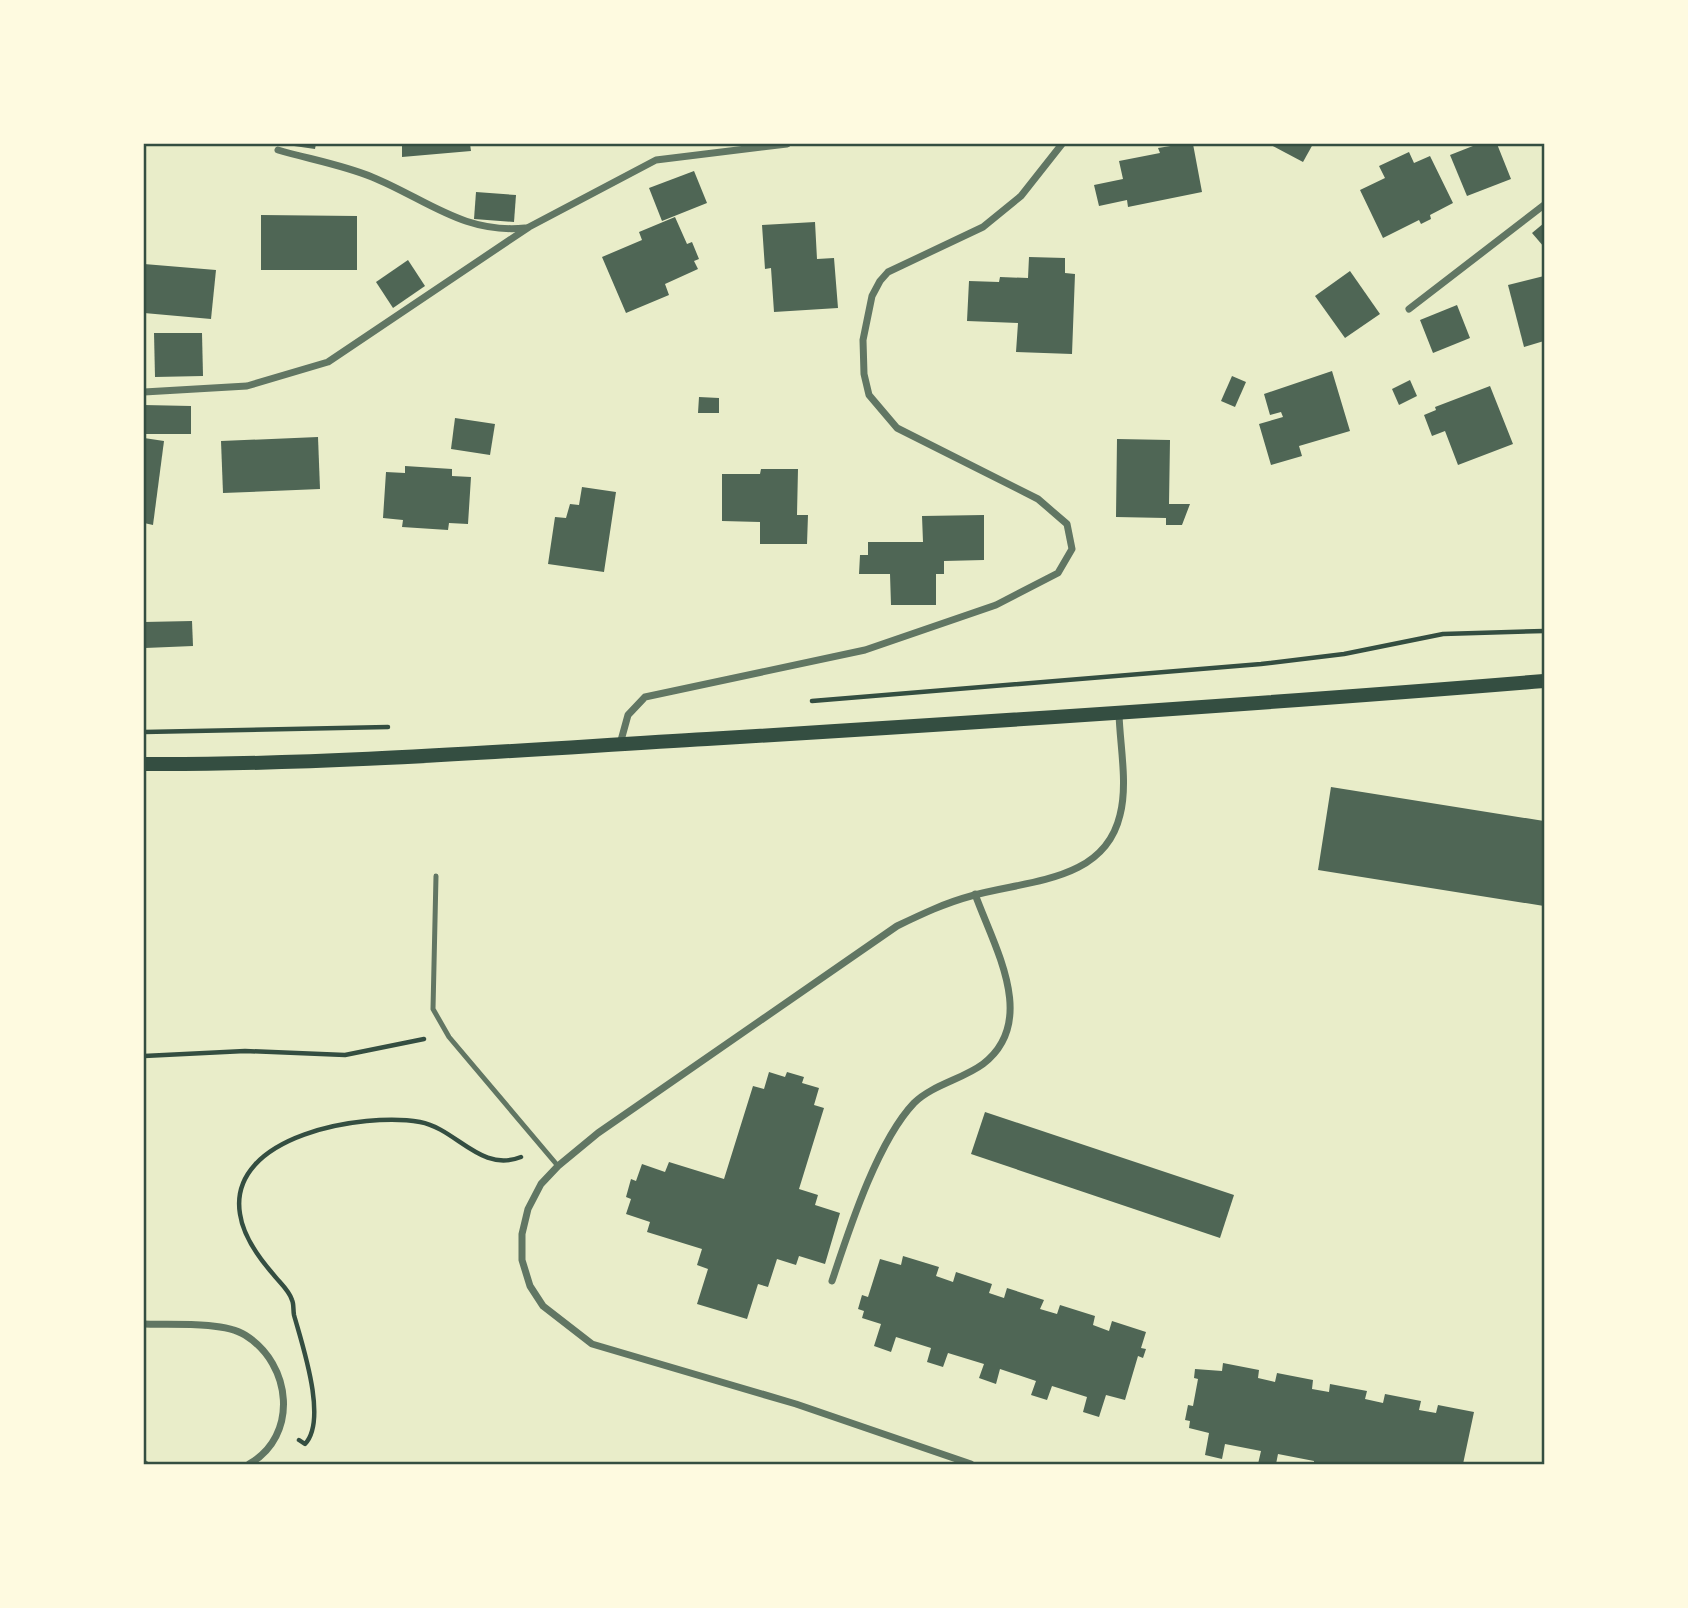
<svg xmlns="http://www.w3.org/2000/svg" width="1688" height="1608" font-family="Barlow,sans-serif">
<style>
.building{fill:#4f6655}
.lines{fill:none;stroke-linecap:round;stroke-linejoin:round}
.path{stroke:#344e41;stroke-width:4.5}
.service{stroke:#617663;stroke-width:5}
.minor{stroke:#617663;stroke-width:7}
.secondary{stroke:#344e41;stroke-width:14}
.neatline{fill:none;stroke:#344e41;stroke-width:2.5}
</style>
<rect width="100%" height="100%" fill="#e9edc9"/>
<g class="building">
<path d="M 280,144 L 316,144 L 315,149 Z"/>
<path d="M 402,144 L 470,144 L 471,151 L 402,157 Z"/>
<path d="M 1183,144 L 1193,144 L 1202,192 L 1128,207 L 1127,200 L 1099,206 L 1094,185 L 1123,179 L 1119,161 L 1160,153 L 1158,148 Z"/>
<path d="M 1269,144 L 1313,144 L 1303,162 Z"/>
<path d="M 1478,144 L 1497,144 L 1511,179 L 1467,196 L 1450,155 Z"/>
<path d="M 1409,152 L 1414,163 L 1430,156 L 1453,203 L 1430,215 L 1431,219 L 1421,224 L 1419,220 L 1383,238 L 1360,190 L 1385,178 L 1379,166 Z"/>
<path d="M 694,171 L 707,203 L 662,221 L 649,188 Z"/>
<path d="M 476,192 L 516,195 L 514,222 L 474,219 Z"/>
<path d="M 261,215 L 357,216 L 357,270 L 261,270 Z"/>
<path d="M 675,217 L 687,244 L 692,242 L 699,259 L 694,261 L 698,269 L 665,284 L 669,295 L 626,313 L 602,257 L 642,240 L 639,232 Z"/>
<path d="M 815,222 L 817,259 L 834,258 L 838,308 L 774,312 L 771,268 L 765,269 L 762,225 Z"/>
<path d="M 1544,223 L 1544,247 L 1532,233 Z"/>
<path d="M 1029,257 L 1065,258 L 1065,273 L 1075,274 L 1072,354 L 1016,352 L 1018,323 L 967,321 L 969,281 L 999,282 L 1000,277 L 1028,278 Z"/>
<path d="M 408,260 L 425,286 L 393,308 L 376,282 Z"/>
<path d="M 144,264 L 216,270 L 211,319 L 144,313 Z"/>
<path d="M 1350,271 L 1380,314 L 1345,338 L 1315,296 Z"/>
<path d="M 1544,276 L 1544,341 L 1524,347 L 1508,285 Z"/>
<path d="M 1457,305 L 1470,338 L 1433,353 L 1420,320 Z"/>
<path d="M 154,333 L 202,333 L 203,376 L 155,377 Z"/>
<path d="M 1332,371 L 1350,431 L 1299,446 L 1302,456 L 1271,465 L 1259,424 L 1283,417 L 1281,412 L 1270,415 L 1264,394 Z"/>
<path d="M 1232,376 L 1246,382 L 1235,407 L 1221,401 Z"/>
<path d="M 1410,380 L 1417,396 L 1399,405 L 1392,389 Z"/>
<path d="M 1490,386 L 1513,444 L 1458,465 L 1445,431 L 1432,436 L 1424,415 L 1436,410 L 1435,407 Z"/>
<path d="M 699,397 L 719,398 L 719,413 L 698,413 Z"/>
<path d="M 144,405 L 191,406 L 191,434 L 144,434 Z"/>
<path d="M 455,418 L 495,424 L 490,455 L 451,449 Z"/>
<path d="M 318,437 L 320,489 L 223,493 L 221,441 Z"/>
<path d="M 144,438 L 164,441 L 153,525 L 144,523 Z"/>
<path d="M 1117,439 L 1170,440 L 1169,504 L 1190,504 L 1182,525 L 1166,525 L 1166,518 L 1116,517 Z"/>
<path d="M 405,466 L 452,469 L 452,476 L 471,477 L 468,524 L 449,523 L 448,530 L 402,527 L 403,520 L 383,518 L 386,472 L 405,473 Z"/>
<path d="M 761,469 L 798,469 L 797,515 L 808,515 L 807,544 L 760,544 L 760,522 L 722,521 L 722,474 L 760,474 Z"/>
<path d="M 582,487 L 616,492 L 604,572 L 548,564 L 555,517 L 566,518 L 570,504 L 579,505 Z"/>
<path d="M 984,515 L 984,560 L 944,561 L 944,574 L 936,574 L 936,605 L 891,605 L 890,574 L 859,574 L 860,555 L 868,555 L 868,542 L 923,542 L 922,516 Z"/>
<path d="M 192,621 L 193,646 L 145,648 L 144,622 Z"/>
<path d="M 1331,787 L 1544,821 L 1544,906 L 1318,870 Z"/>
<path d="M 769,1072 L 785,1077 L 787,1072 L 804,1077 L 802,1083 L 819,1088 L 814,1105 L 824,1108 L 799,1189 L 818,1195 L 815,1205 L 840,1213 L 825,1264 L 799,1256 L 796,1265 L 777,1259 L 768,1287 L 758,1284 L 747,1319 L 697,1304 L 708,1269 L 697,1265 L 702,1249 L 647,1232 L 650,1222 L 626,1214 L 631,1199 L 626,1197 L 631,1179 L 636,1181 L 642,1164 L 665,1172 L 669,1162 L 724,1179 L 753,1086 L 764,1089 Z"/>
<path d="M 985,1112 L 1234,1195 L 1220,1238 L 971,1154 Z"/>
<path d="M 903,1256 L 939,1267 L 936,1276 L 953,1282 L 956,1272 L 992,1284 L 989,1293 L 1004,1298 L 1007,1288 L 1044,1300 L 1040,1309 L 1057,1314 L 1060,1305 L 1095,1316 L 1093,1325 L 1109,1331 L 1112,1321 L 1146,1332 L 1141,1348 L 1146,1349 L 1143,1358 L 1138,1356 L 1125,1400 L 1106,1395 L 1099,1417 L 1083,1412 L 1087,1397 L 1052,1386 L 1047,1400 L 1031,1395 L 1036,1381 L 1000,1369 L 996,1384 L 979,1378 L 984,1364 L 948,1353 L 943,1367 L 927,1362 L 931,1348 L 896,1337 L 891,1352 L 874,1346 L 881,1324 L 862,1318 L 864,1311 L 858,1309 L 862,1295 L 868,1297 L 880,1259 L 901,1265 Z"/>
<path d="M 1223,1363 L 1259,1370 L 1258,1378 L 1275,1382 L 1277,1373 L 1313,1380 L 1312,1389 L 1329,1392 L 1330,1384 L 1367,1391 L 1365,1399 L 1383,1403 L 1385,1394 L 1421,1401 L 1419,1410 L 1436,1413 L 1438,1405 L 1474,1412 L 1463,1464 L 1314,1464 L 1314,1461 L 1278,1454 L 1276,1464 L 1258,1464 L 1261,1451 L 1225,1444 L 1222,1459 L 1205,1455 L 1209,1433 L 1189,1428 L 1190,1421 L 1185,1420 L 1188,1405 L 1193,1406 L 1198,1379 L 1194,1378 L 1195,1369 L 1222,1371 Z"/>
</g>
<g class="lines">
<g class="path">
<path d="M 812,701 L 1261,664 L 1344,654 L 1443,634 L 1544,631"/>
<path d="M 144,732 L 388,727"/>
<path d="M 144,1056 L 245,1051 L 345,1055 L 424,1039"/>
<path d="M 299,1440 L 305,1444 C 328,1420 302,1344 294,1315 C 293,1310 294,1304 292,1300 C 289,1290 279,1282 273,1274 C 259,1258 243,1235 240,1214 C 227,1135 364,1112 420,1122 C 457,1129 480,1173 521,1157"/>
</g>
<path class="service" d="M 436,876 L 433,1009 L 449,1037 L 558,1166"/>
<g class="minor">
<path d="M 278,150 C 309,159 343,165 372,177 C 426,199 463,234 525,228"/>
<path d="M 1409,309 L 1544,205"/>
<path d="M 144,392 L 247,386 L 328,362 L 529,227 L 656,160 L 787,144"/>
<path d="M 620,744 L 628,715 L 645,697 L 865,650 L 996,605 L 1058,573 L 1072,549 L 1067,524 L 1038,499 L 897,428 L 869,395 L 864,374 L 863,340 L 872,296 L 880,281 L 888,272 L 983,227 L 1021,196 L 1062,144"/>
<path d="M 832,1281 C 849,1230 877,1142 914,1103 C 932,1085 963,1079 983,1064 C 1039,1021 994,947 975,894"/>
<path d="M 144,1324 C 170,1325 223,1321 245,1335 C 292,1364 299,1436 249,1464"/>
<path d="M 144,1464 L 145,1464"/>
<path d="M 971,1464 L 796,1404 L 592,1344 L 543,1306 L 530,1286 L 522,1260 L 522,1234 L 528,1209 L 541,1184 L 558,1166 L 598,1133 L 897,926 C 922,914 945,903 971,896 C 1026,880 1104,883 1120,815 C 1128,784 1120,746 1119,714"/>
</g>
<path class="secondary" d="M 144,764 C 332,765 519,750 707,739 C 987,722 1266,704 1544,681"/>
</g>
<rect width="1688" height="1608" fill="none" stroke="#fefae0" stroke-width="290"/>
<rect x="145" y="145" width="1398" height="1318" class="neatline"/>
</svg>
